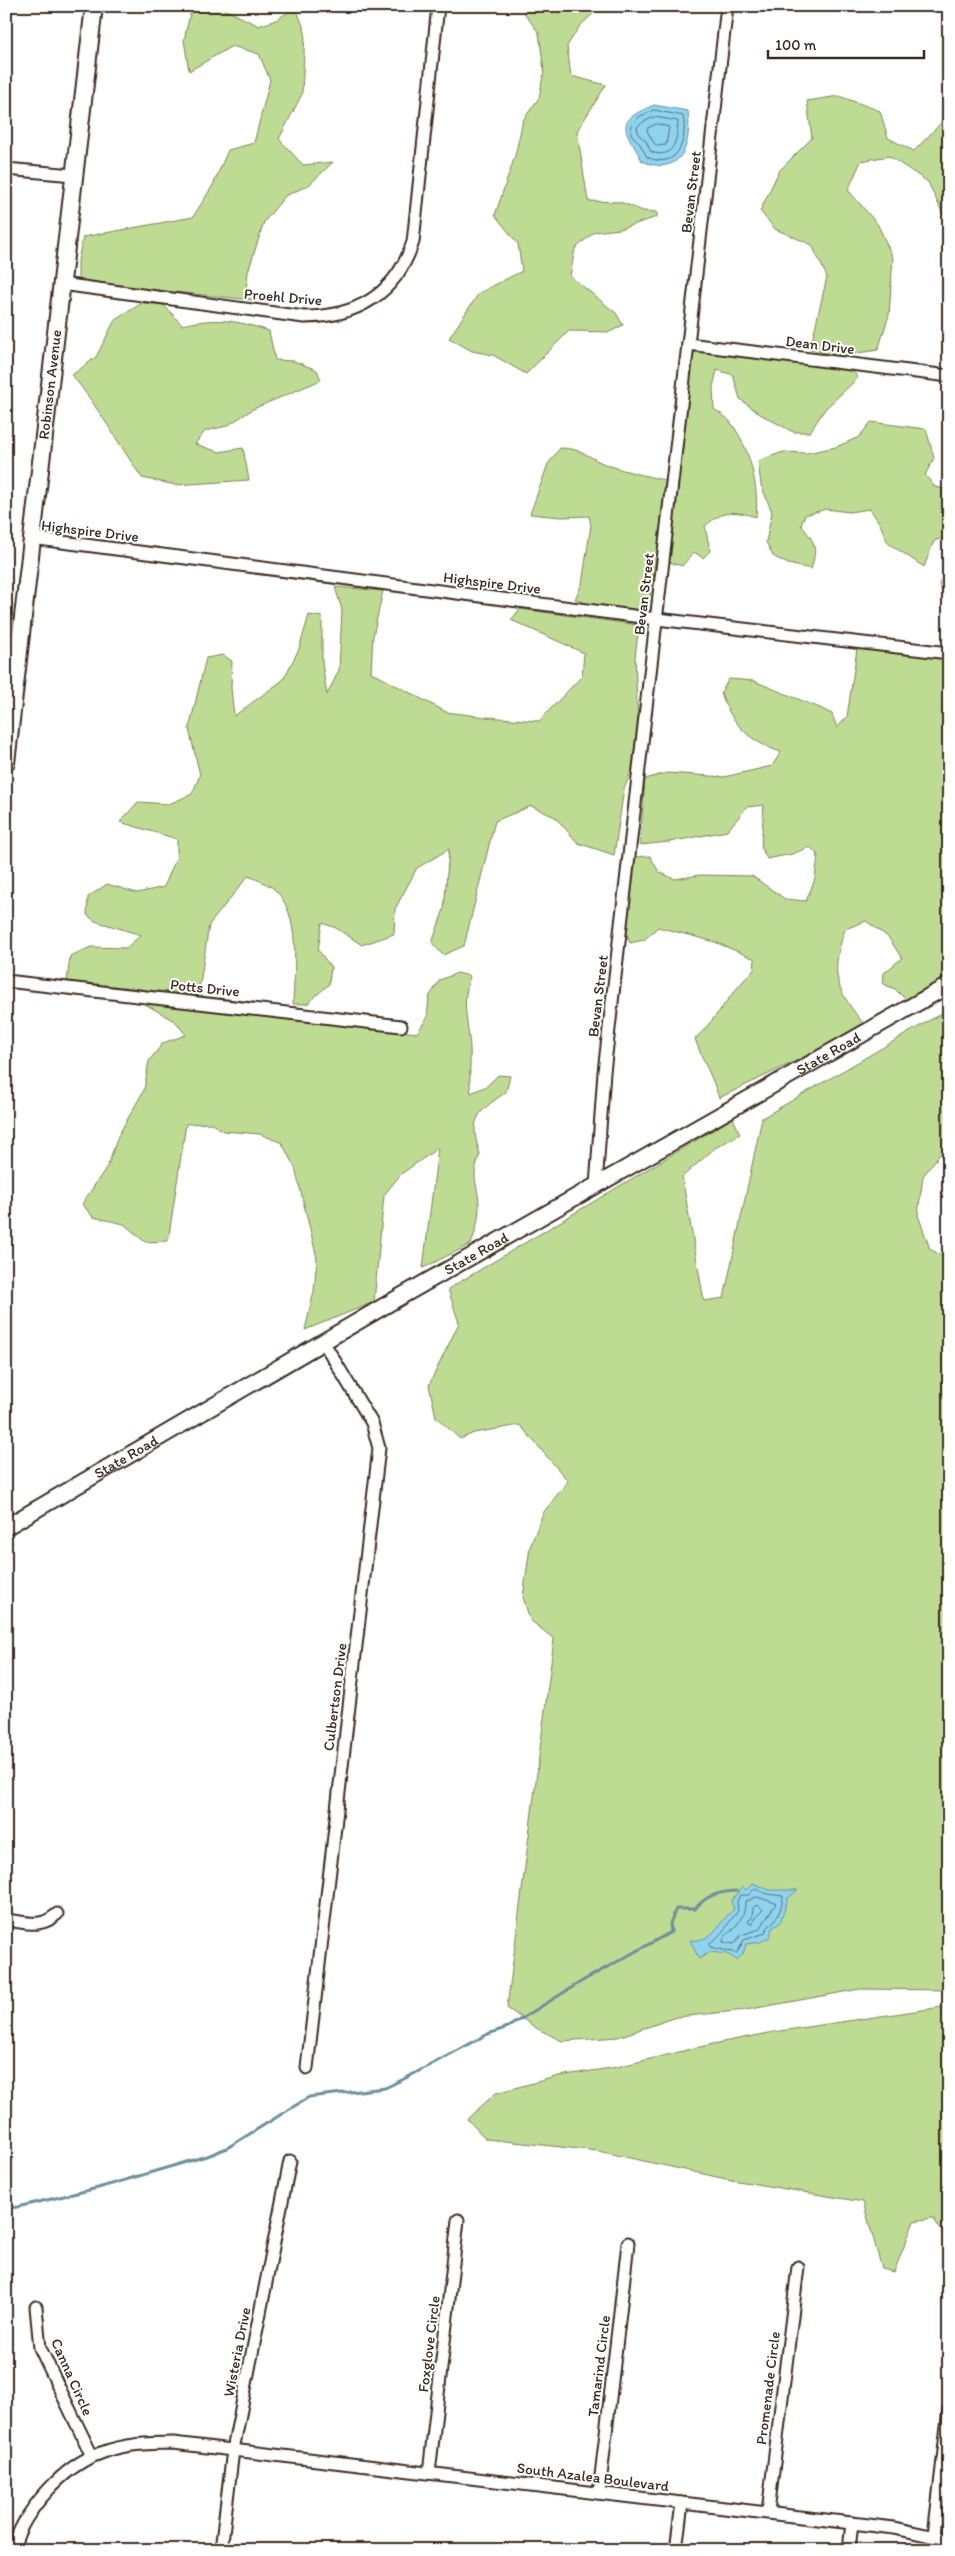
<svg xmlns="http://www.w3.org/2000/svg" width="955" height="2556" font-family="Itim,sans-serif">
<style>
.green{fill:#bedb94;stroke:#7c8259}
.water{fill:#8ed4f0;stroke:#6d909c}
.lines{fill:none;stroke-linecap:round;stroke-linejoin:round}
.shore{stroke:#5c6e72;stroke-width:1}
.stream{stroke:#6d909c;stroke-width:3}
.minor-casing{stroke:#3b2a1e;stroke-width:15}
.tertiary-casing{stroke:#3b2a1e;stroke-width:19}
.secondary-casing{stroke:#3b2a1e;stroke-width:20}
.minor{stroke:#fff;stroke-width:11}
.tertiary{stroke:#fff;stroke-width:15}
.secondary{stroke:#fff;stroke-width:16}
.labels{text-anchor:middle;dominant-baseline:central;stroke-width:4;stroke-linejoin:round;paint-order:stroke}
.street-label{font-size:15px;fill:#3b2a1e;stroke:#fff}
</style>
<rect width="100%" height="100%" fill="#fff"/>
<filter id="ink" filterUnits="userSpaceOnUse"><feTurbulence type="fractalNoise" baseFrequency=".02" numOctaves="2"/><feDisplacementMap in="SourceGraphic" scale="10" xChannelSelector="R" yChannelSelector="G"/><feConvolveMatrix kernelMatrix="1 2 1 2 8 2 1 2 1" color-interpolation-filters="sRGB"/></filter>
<g filter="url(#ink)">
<g class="green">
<path d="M 192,6 L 218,6 L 259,26 L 276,20 L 296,7 L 305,32 L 302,94 L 279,139 L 303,165 L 333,162 L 309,185 L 285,196 L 264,222 L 248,272 L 246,292 L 252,300 L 78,282 L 78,260 L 83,237 L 193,217 L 213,185 L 228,150 L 254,143 L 270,80 L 259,54 L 232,46 L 189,71 L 184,40 Z"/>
<path d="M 527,6 L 601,6 L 579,27 L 567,46 L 571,76 L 606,85 L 577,131 L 588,201 L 620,202 L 643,211 L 657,212 L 657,217 L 620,229 L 594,232 L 575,249 L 570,276 L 616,313 L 623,325 L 610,332 L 569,331 L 526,374 L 493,355 L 472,351 L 449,338 L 479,293 L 522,271 L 518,244 L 495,215 L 515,156 L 523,120 L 539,98 L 544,71 L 539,33 L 524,13 Z"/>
<path d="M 949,81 L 949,227 L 928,182 L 889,156 L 861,161 L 848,190 L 878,225 L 893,258 L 889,315 L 878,350 L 837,356 L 810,349 L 827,277 L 812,245 L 775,229 L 760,211 L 779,171 L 812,138 L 807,101 L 839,96 L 880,111 L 888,138 L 914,151 L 941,123 Z"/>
<path d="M 142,303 L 164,305 L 182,325 C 216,317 236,320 269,331 L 275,360 L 294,361 L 317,370 L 321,380 L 253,409 L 227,426 L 205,431 L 195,444 L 219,452 L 243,448 L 249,480 L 176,485 L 142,478 C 119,444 98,407 72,375 L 96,357 L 115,320 Z"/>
<path d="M 695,349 L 842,367 L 853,371 L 858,378 L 825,409 L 810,432 L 793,432 L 760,414 L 740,399 L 733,375 L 717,370 L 713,387 L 714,409 C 720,413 728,418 732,424 C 750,450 759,485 756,517 C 733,510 724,510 705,526 L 710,551 L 703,558 L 694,552 L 682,566 L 669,562 L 691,352 Z"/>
<path d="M 871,422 L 926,429 L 934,458 L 925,475 L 935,487 L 949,490 L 949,536 L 934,541 L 924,567 L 888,543 L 880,524 L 870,509 L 849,512 L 826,509 L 805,515 L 801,525 C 815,542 818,547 811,569 L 788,564 L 773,556 L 766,542 L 772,512 L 761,485 L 758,461 L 783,452 L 807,453 L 836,447 L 859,437 Z"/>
<path d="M 560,448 C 582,448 589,458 607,465 C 627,472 647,476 668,481 L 648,609 L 643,612 L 596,607 L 575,599 L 582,584 L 591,525 L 589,516 L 561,517 L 530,514 L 548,464 Z"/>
<path d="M 949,557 L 949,604 L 939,585 Z"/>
<path d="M 335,587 L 383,591 L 373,636 L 371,672 L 446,712 L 486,717 L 539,721 L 582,676 L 584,653 L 511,620 L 520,609 L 639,625 L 635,657 L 638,725 L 632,770 L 624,789 L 614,855 L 578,843 L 555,817 L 531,806 L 495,821 L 464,946 L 443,955 L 432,943 L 444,909 L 449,849 L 417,868 L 395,909 L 394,934 L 362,945 L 336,928 L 322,923 L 318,950 L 331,967 L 329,984 L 307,1004 L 293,1004 C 294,971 302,912 273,888 C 266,883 256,879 248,876 L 209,925 L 198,997 L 67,982 L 70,956 L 91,947 L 126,948 L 141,935 L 95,921 L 87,915 L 88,897 L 107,884 L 137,893 L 164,887 L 177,856 L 177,839 L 120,822 L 138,802 L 169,804 L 192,794 L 200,775 L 189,729 L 206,658 L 223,655 L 232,661 L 231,688 L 234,716 L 283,680 L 299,649 L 309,615 L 322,617 L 322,663 L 327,695 L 339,670 L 342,610 Z"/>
<path d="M 857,649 L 949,658 L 949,976 L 906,1000 L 895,989 L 883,984 L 884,973 L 902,958 L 888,937 L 866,921 L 845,929 C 829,977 836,989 866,1027 L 719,1098 C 713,1077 702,1060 695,1039 C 718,1017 732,990 754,970 L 755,959 L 715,942 L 658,927 L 644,940 L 630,943 L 626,933 L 635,857 L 650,856 L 659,872 L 675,879 L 700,875 L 752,876 L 785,899 L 806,901 L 815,879 L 818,855 L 810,847 L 792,854 L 767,859 L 761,847 L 764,805 L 747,807 L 727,831 L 669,842 L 640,845 L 645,779 L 667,773 L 724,777 L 772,766 L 781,752 C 751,743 730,723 721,692 L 729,679 L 754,681 L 820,708 L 832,714 L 837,728 L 847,717 Z"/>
<path d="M 457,973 L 470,976 C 462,1004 466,1011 469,1038 C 472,1056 468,1074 471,1093 L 487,1086 L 498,1075 L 510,1076 L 506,1092 C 478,1112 468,1118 480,1154 C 470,1180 478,1181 479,1205 C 479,1219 476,1231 471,1244 L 423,1268 L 438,1148 L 401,1174 L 384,1195 L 374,1302 L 305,1330 L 314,1291 L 317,1258 L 295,1168 L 282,1143 L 260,1134 L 223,1131 L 211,1123 L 186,1124 L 168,1241 L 145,1242 L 124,1224 L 93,1217 L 82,1204 L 108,1165 L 118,1136 L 144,1090 L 149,1061 L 163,1043 L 186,1035 L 176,1022 L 140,1001 L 417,1033 L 427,1018 L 429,997 L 440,980 Z"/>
<path d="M 949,1009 L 949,1142 L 923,1176 L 918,1215 L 930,1249 L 949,1260 L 949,1990 L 860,1989 L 746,2010 L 677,2017 L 618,2037 L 562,2041 L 536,2028 L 507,2008 L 554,1639 L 530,1620 L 523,1597 L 530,1547 L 543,1513 L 568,1481 L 520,1425 L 474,1433 L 460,1439 L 436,1417 L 429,1385 L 459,1323 L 448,1289 L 733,1118 L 740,1134 L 715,1148 L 682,1177 L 704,1301 L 724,1298 L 762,1118 Z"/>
<path d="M 949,2006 L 947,2239 L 933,2218 L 914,2221 L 894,2272 L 882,2269 L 863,2202 L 726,2179 L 598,2151 L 486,2139 L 467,2119 L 496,2093 L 559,2076 L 617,2067 L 708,2045 L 773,2032 Z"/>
</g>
<g class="water">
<path d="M 654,105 L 688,111 C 692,144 682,178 642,161 C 627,130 610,123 654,105 Z"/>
<path d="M 753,1883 L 769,1890 L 798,1890 L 788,1898 L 780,1923 L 772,1928 L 770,1937 L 760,1942 L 746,1944 L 743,1954 L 737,1960 L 727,1954 L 710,1952 L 699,1959 L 690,1940 C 714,1943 719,1921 734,1909 L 731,1901 L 742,1887 L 746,1890 Z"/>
</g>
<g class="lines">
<g class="shore">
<path d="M 654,110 L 683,116 C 688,141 677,171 647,157 L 640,144 L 631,134 L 632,124 L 639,117 Z"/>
<path d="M 655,117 L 678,121 C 677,139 675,160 651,152 L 646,141 L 639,135 L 637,127 L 643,122 Z"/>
<path d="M 657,124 L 669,127 L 666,145 L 656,146 L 647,131 L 648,128 Z"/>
<path d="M 755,1889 L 767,1894 L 783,1896 C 783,1903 779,1914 775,1920 C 770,1926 768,1925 765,1933 L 744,1940 L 737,1953 L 710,1947 L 710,1943 C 722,1936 729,1921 738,1911 L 737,1901 L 740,1895 L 748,1895 Z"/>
<path d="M 757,1897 L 776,1903 L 760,1929 L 741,1935 L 734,1944 L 723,1942 L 724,1937 C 735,1929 746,1916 745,1902 Z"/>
<path d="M 758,1905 L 763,1910 L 754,1919 L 753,1924 L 750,1924 L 748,1921 L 752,1918 L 753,1908 Z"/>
</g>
<path class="stream" d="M 6,2208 L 17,2207 L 98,2188 L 210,2155 L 227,2148 L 309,2097 L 385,2088 L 406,2078 L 488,2034 L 508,2027 L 584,1980 L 671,1932 L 670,1923 L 676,1909 L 695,1909 C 706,1895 719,1892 736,1891"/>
<g class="minor-casing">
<g id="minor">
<path d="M 6,169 L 73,175"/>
<path d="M 61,284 L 304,317 C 357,317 396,294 413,242 L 438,6"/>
<path d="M 688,344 L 949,376"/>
<path d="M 31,538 L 657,619 L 949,653"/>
<path d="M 6,981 L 401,1026"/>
<path d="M 596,1186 L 604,1072 L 727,6"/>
<path d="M 6,1920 C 27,1922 40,1929 57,1914"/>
<path d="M 307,2068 L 379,1448 L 372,1423 L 324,1343"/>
<path d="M 36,2307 L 40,2348 L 92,2456"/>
<path d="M 429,2473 L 458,2220"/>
<path d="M 599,2493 L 628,2243"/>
<path d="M 768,2512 L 798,2267"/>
<path d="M 934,2535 L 949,2409"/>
<path d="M 13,2550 C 22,2512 64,2465 101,2453 C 124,2444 148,2443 173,2443 L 894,2528 L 949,2540"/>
<path d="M 221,2550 L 233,2450 L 290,2161"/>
<path d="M 676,2550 L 682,2503"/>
<path d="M 849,2550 L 852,2523"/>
</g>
</g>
<g class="tertiary-casing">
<g id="tertiary">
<path id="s1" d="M 6,1527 L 398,1298 L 949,985"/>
</g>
</g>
<g class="secondary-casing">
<g id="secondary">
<path id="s2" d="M 6,763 L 94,6"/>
</g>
</g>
<use href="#minor" class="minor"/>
<use href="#tertiary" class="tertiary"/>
<use href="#secondary" class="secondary"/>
</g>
</g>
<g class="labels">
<g class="street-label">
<text transform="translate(691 192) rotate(-83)">Bevan Street</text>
<text transform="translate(283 297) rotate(5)">Proehl Drive</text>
<text transform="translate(820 345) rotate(7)">Dean Drive</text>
<text stroke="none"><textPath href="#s2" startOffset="381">Robinson Avenue</textPath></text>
<text transform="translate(90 531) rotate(7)">Highspire Drive</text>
<text transform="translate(492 583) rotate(7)">Highspire Drive</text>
<text transform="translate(644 594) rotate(-83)">Bevan Street</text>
<text transform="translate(205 988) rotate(6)">Potts Drive</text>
<text transform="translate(598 996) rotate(-83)">Bevan Street</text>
<text stroke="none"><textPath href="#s1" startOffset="949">State Road</textPath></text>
<text stroke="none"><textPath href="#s1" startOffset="544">State Road</textPath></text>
<text stroke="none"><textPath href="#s1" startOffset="139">State Road</textPath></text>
<text transform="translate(335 1697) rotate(-83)">Culbertson Drive</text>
<text transform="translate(429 2344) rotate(-83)">Foxglove Circle</text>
<text transform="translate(237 2352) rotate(-79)">Wisteria Drive</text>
<text transform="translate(599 2366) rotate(-83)">Tamarind Circle</text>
<text transform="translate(72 2377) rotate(66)">Canna Circle</text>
<text transform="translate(768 2388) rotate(-83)">Promenade Circle</text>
<text transform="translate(593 2477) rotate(7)">South Azalea Boulevard</text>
</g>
</g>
<rect width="955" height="2556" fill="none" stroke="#fff" stroke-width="25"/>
<rect x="12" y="12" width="930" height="2531" fill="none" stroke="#3b2a1e" stroke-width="2" filter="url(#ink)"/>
<path d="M768 50v8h156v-8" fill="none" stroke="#3b2a1e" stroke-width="2.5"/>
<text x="775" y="50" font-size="15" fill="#3b2a1e" stroke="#ffffff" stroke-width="4" paint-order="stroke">100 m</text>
</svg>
